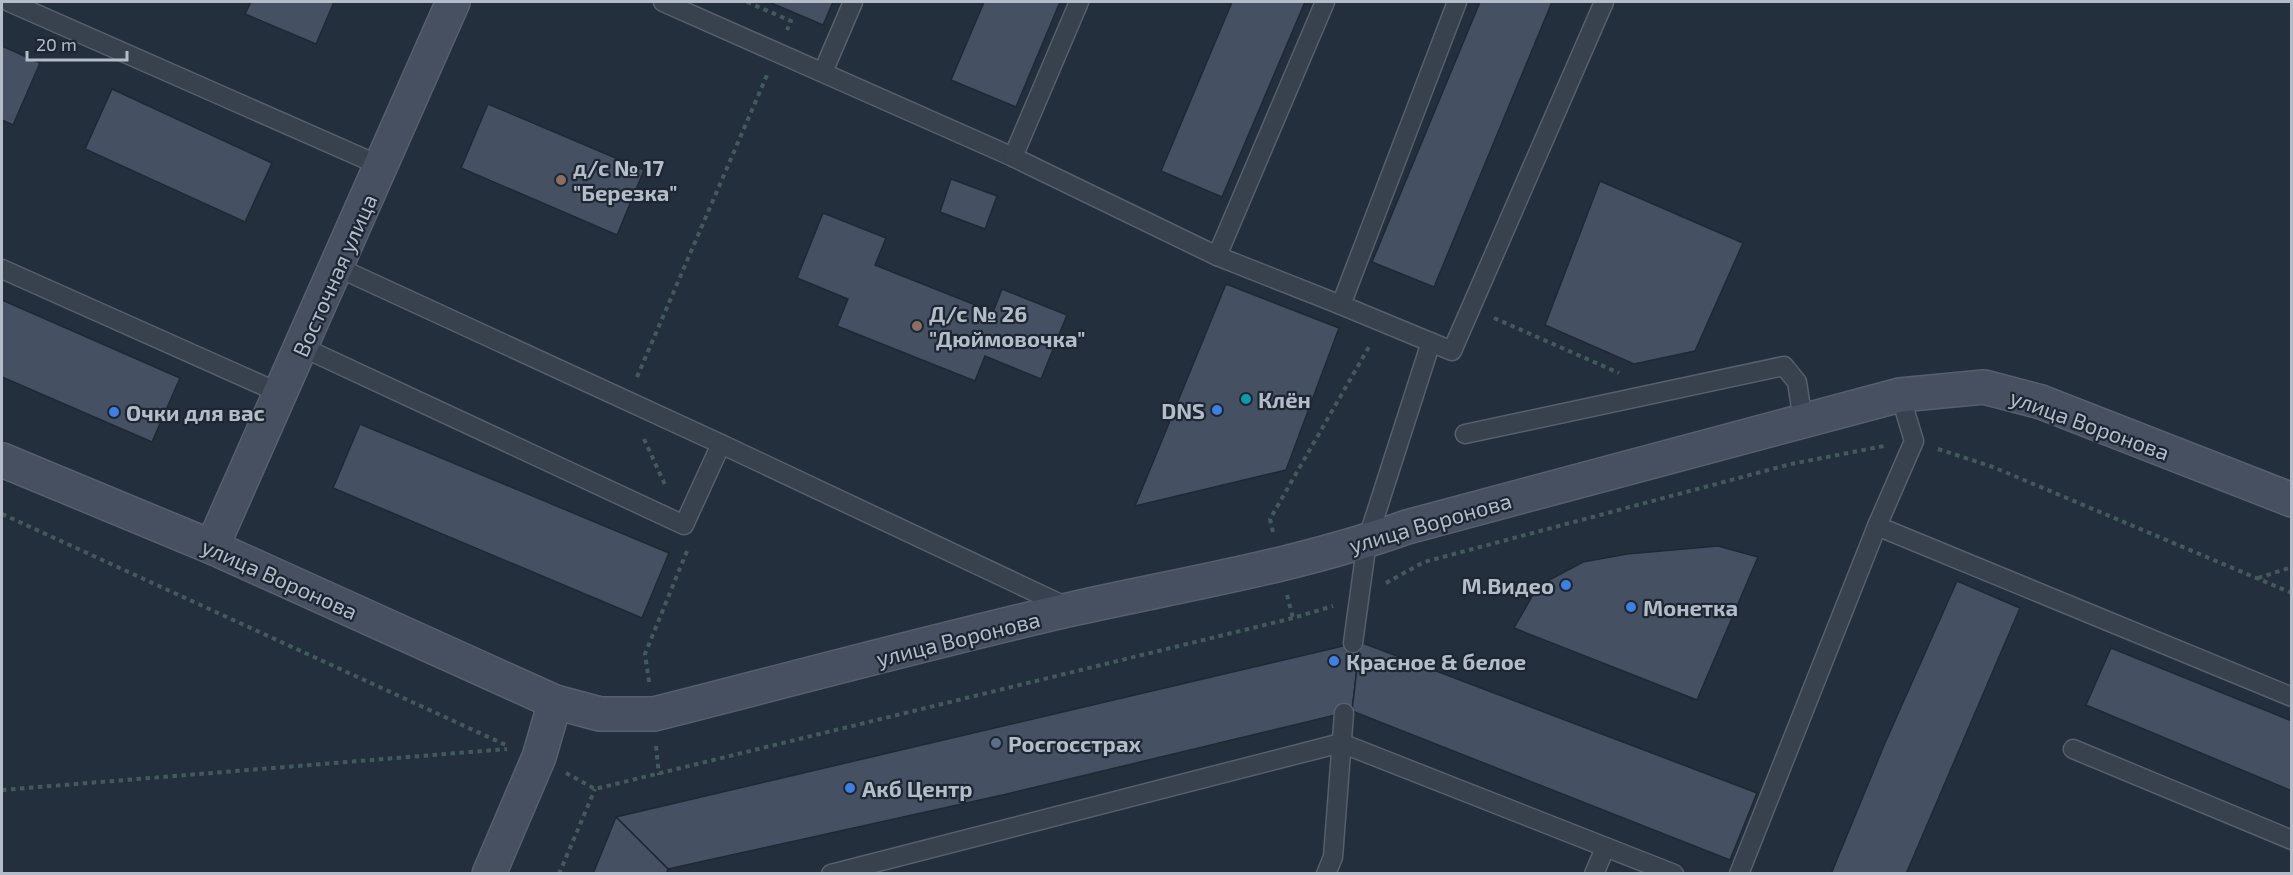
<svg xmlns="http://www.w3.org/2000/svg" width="2293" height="875" font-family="'Exo 2',sans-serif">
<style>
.building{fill:#455162;stroke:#1f2835;stroke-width:1.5}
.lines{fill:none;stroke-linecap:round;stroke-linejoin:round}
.lane-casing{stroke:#565f6c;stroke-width:21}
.secondary-casing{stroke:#565f6c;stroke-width:36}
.path{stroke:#44595c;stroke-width:4;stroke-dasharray:4.5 4.5;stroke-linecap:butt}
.lane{stroke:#38414e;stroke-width:18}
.secondary{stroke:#465061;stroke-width:33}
.education-dot{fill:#8d6e63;stroke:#1d2633;stroke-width:2}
.culture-dot{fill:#0f9aa8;stroke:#1d2633;stroke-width:2}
.shop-dot{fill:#3f7fe0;stroke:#1d2633;stroke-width:2}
.service-dot{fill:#5c6f8a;stroke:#1d2633;stroke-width:2}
.labels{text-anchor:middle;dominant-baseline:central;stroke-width:4.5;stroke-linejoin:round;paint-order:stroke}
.poi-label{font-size:22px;font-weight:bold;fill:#b4bcc9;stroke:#1d2633;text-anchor:start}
.street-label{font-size:22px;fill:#b4bcc9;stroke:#1d2633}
</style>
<rect width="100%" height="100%" fill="#242f3e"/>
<g class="building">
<path d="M 251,2 L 334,2 L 316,44 L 245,14 Z"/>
<path d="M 769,2 L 833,2 L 823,25 Z"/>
<path d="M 984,2 L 1060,2 L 1016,107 L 951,80 Z"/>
<path d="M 1232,2 L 1305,2 L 1222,197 L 1161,171 Z"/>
<path d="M 1480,2 L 1552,2 L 1434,287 L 1372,262 Z"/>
<path d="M 2,46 L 40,63 L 13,125 L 2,120 Z"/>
<path d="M 112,89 L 272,163 L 245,222 L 85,149 Z"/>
<path d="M 488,104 L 644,170 L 617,235 L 461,168 Z"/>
<path d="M 951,179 L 997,196 L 985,229 L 940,212 Z"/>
<path d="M 1600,181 L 1743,243 L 1695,351 L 1634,364 L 1545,325 Z"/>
<path d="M 823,213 L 886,238 L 875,265 L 993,312 L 1002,289 L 1067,315 L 1041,379 L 985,356 L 975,381 L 837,326 L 848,299 L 797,278 Z"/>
<path d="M 1226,284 L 1339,328 L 1286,470 L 1135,506 Z"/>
<path d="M 2,300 L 180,378 L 152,442 L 2,377 Z"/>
<path d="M 360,424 L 669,553 L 642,618 L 333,488 Z"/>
<path d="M 1718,546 L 1758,557 L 1697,700 L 1514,628 L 1538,586 L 1583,562 L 1627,554 Z"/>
<path d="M 1957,581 L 2020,608 L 1906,874 L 1831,874 L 1885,743 Z"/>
<path d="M 1360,642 L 1352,711 L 1007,794 L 668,869 L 616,817 Z"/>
<path d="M 1360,642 L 1757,793 L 1730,860 L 1352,711 Z"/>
<path d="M 2111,648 L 2292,721 L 2292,791 L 2086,705 Z"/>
<path d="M 616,817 L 668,869 L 666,874 L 593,874 Z"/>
</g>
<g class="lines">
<g class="lane-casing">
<g id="lane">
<path d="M 9,2 L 381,166"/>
<path d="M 663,2 L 1013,157 L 1217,256 L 1341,305"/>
<path d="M 1457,2 L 1341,305 L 1452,351 L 1604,2"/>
<path d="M 823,72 L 853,2"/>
<path d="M 1013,157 L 1079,2"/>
<path d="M 1217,256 L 1325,2"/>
<path d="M 337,267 L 721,444"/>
<path d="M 2,269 L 282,394"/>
<path d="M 302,347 L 684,525 L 721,444 L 1069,608"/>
<path d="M 1465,434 L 1784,366 L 1797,382 L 1803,421"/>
<path d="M 1877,526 L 2292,697"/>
<path d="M 1353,643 L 1367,541 L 1431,342"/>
<path d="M 2073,749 L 2292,840"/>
<path d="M 831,874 L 1341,743 L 1674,874"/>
<path d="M 1326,874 L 1333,857 L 1344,713"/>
<path d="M 1594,874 L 1605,848"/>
<path d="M 1739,874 L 1877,526 L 1914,441 L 1900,395"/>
</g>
</g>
<g class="secondary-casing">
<g id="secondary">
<path d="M 2,460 L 212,547 L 555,702 L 600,714 L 654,714 C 793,679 932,641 1072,609 C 1184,584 1298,566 1407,527 L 1900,395 L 1984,387 L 2041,402 L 2292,500"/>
<path d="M 212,547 L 453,2"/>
<path d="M 489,874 L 539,757 L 555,702"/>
</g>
</g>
<g class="path">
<path d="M 747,2 L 791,21 L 787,30"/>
<path d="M 1494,318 L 1619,373"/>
<path d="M 637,377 L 767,75"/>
<path d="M 644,439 L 666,487"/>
<path d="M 1938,449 L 1993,467 L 2292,593"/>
<path d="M 2,514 L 508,746"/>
<path d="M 1273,532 L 1270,519 L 1370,345"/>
<path d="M 2258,578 L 2292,567"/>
<path d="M 1386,583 L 1424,562 L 1791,464 L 1884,446"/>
<path d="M 1287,595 L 1293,618"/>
<path d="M 649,682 L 645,654 L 687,551"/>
<path d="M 656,746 L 659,775"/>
<path d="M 566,773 L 595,789 L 1293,618 L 1333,606"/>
<path d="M 2,790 L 507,749"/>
<path d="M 559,874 L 595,789"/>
</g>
<use href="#lane" class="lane"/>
<use href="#secondary" class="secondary"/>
</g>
<g class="education-dot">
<circle cx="561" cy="180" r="6"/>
<circle cx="917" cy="326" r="6"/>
</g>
<circle class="culture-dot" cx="1246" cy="399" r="6"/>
<g class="shop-dot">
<circle cx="1217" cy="410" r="6"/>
<circle cx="114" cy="412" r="6"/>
<circle cx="1566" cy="585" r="6"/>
<circle cx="1631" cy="607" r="6"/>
<circle cx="1334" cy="661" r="6"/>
<circle cx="850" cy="788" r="6"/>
</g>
<circle class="service-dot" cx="996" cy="743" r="6"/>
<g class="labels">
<g class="poi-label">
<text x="573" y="167">д/с № 17<tspan x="573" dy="25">"Березка"</tspan></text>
<text x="929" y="313">Д/с № 26<tspan x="929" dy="25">"Дюймовочка"</tspan></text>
<text x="1258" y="399">Клён</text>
<text x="1205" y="410" text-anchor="end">DNS</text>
<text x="126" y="412">Очки для вас</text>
<text x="1554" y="585" text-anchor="end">М.Видео</text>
<text x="1643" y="607">Монетка</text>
<text x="1346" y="661">Красное &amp; белое</text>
<text x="1008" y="743">Росгосстрах</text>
<text x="862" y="788">Акб Центр</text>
</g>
<g class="street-label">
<text transform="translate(334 275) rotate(-66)">Восточная улица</text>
<text transform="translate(2090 424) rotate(20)">улица Воронова</text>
<text transform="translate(1430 522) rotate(-16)">улица Воронова</text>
<text transform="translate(280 578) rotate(24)">улица Воронова</text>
<text transform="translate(958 638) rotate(-14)">улица Воронова</text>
</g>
</g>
<rect width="2293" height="875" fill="none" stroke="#b4bcc9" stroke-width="6"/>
<path d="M27 51v9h100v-9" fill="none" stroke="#b4bcc9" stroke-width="3"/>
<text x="36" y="51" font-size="18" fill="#b4bcc9" stroke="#1d2633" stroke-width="4.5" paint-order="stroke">20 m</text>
</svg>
